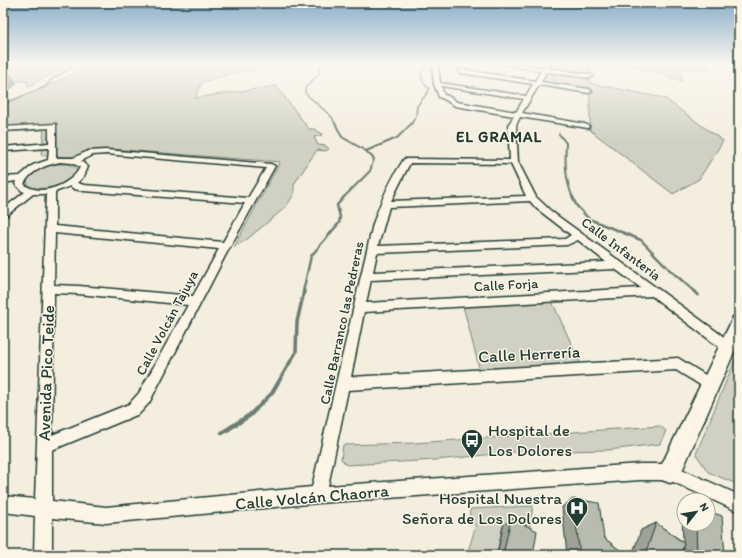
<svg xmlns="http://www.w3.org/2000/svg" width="742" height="558" font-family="Itim,sans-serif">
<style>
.green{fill:#d0d1c2;stroke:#78877b}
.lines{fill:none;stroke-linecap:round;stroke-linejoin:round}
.stream-far4{stroke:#6c7d72;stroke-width:1.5}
.stream-far3{stroke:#6c7d72;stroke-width:2}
.stream-far2{stroke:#6c7d72;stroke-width:2.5}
.stream-far1{stroke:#6c7d72;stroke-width:3.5}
.stream{stroke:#6c7d72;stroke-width:4.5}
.street-casing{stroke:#1f3d34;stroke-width:3}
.secondary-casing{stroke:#1f3d34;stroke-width:3}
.street{fill:#fcf5e5;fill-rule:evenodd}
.secondary{fill:#fcf5e5;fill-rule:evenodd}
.wall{fill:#9ea296;stroke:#1f3d34}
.shaded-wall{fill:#81847a;stroke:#1f3d34}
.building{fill:#b8bcae;stroke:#1f3d34}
.labels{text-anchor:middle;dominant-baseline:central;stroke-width:3;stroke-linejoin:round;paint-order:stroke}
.street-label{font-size:14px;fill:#1f3d34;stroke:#fcf5e5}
.far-district-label{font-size:15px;font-weight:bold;letter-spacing:1px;fill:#1f3d34;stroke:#fcf5e5}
.near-street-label{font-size:17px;fill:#1f3d34;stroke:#fcf5e5}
.near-poi-label{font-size:17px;fill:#1f3d34;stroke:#fcf5e5;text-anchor:start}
</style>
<rect width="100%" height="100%" fill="#f3eede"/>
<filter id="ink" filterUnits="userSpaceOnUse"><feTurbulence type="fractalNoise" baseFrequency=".025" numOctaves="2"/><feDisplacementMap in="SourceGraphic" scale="8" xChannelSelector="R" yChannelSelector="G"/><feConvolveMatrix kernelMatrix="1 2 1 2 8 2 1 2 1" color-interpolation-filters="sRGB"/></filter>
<g filter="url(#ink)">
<g class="green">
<path d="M 3,64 L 69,64 L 28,87 L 27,81 L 3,81 Z"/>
<path d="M 85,64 L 270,64 L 270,67 L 241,71 L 202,82 L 195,98 L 276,86 L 309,129 L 314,129 L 321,133 L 322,135 L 314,137 L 318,145 L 326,146 L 329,149 L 325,151 L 317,150 L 294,184 L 294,194 L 286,207 L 246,240 L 234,247 L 280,162 L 111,149 L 72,157 L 41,155 L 44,130 L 3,132 L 3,105 L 71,75 Z"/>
<path d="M 548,64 L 590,64 L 590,73 L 546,67 Z"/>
<path d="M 629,64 L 708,64 L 711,71 L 679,67 L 682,81 Z"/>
<path d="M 544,70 L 590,76 L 590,83 L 664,98 L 723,141 L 699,179 L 673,194 L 590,130 L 590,89 L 537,83 Z"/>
<path d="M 57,164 L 67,164 L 74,166 L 77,171 C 71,186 41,193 28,185 L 27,180 C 33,170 46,166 57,164 Z"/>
<path d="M 550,297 L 583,369 L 481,375 L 462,302 Z"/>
<path d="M 739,350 L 739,485 L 708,472 L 696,454 Z"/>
<path d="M 660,426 L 666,431 L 660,444 L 608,450 L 515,452 L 436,460 L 347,465 L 341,459 L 343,445 L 414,443 Z"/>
<path d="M 533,506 L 528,538 L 503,526 L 496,555 L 467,555 L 476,525 L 469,521 L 470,509 Z"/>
</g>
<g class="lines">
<g class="stream-far4">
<path d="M 320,64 L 319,74 L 305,88 L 305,93 L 332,117 L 335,124"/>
<path d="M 5,103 L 45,87 L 52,79 L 77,64"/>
<path d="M 411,124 L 416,116 L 417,106 L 428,92 L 429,89 L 423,82 L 421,74 L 426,64"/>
</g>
<g class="stream-far3">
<path d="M 335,123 L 342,137 L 366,151 L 374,159 L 370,171 L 343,198"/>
<path d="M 559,134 L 566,143 C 565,163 565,180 573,198"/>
<path d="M 366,151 L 397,138 L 412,123"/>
</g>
<g class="stream-far2">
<path d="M 573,197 L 576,205 L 589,219 L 641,240 L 669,269 L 695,292"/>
<path d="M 303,292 L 311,256 L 339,223 L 340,217 L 337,205 L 344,197"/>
</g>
<g class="stream-far1">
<path d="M 694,291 L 698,295"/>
<path d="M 255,410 L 272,393 L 296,352 L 297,322 L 304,291"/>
</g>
<path class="stream" d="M 222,433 L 250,415 L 256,409"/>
<g class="street-casing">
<path id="street" d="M 432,64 L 438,64 L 440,83 L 526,96 L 533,84 L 460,73 L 457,71 L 460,69 L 535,81 L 541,71 L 501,64 L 518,64 L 543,68 L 545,64 L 551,64 L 548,68 L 592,75 L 593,76 L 590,78 L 546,72 L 541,82 L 589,89 L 592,91 L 589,93 L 539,85 L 522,113 L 585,124 L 589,126 L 588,128 L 520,117 L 516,125 L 518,162 L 536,197 L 552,212 L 731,342 L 733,346 L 731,350 L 727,351 L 723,350 L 652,296 L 364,312 L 351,377 L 678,358 L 715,381 L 717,385 L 715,389 L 710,391 L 676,370 L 348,390 L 328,486 L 640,464 L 670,464 L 739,495 L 739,512 L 669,480 L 640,480 L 318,503 L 106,523 L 52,518 L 52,555 L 34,555 L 35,516 L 3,512 L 3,496 L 35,499 L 46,194 L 33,194 L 6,216 L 3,217 L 3,209 L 25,192 L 22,191 L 15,184 L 16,181 L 3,183 L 3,177 L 20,176 L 33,165 L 48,160 L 49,148 L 3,151 L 3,147 L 49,143 L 49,128 L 3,131 L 3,127 L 56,124 L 56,158 L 73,158 L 88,151 L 106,150 L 271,164 L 275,166 L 225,256 L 149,403 L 139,414 L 52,450 L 52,501 L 106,507 L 312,487 L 373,224 C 381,201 390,180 404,159 L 407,159 L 510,160 L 508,125 L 514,116 L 455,106 L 444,99 L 439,97 L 434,84 ZM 441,86 L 524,99 L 516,112 L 457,102 L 448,96 L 444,95 ZM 106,154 L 266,168 L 248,198 L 84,185 L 77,183 L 84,176 L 88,167 L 81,161 L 93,155 ZM 60,162 L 72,163 L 80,167 C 72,185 39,198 24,184 C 31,170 46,165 60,162 ZM 410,163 L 511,164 L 526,196 L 391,201 ZM 70,186 L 74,189 L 84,191 L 245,203 L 223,242 L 55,226 L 55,192 ZM 530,201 L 536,208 L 571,235 L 565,239 L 378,246 L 389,207 ZM 55,233 L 219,249 L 193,296 L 79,286 L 54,285 ZM 578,240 L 606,262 L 373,272 L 377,253 L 567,245 ZM 615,269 L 641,288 L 366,303 L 371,280 ZM 54,293 L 79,294 L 188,305 L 139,393 L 129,404 L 52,435 Z"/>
</g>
<g class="secondary-casing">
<path id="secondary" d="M 739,315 L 739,341 L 678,480 L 670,483 L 662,480 L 659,472 L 662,464 L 731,322 L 733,317 Z"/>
</g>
<use href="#street" class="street"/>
<use href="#secondary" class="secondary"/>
</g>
<g class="wall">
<path d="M 573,499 L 604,538 L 626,555 L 567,555 L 562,507 Z"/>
<path d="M 684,512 L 684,524 L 708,524 L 725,555 L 683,555 L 683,547 L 681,555 L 632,555 L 641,530 L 656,523 L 683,542 L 682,513 Z"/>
<path d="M 511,518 L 533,555 L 497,555 L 503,526 Z"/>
</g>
<path class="shaded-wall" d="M 9,72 L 16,84 L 3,95 L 3,77 Z"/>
<g class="building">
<path d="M 3,72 L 9,72 L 3,77 Z"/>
<path d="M 573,499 L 599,503 L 604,538 L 626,555 L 580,555 Z"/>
<path d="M 708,511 L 722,516 L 725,555 L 697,555 L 696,524 L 708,524 Z"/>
<path d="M 511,518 L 537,531 L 533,555 L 503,555 Z"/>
<path d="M 656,523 L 684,543 L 681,555 L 645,555 Z"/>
</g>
</g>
<linearGradient id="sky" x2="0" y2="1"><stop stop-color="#8bafc9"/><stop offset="0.45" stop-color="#faf7f0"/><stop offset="1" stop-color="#faf7f0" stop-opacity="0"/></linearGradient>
<rect width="742" height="142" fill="url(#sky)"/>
<defs>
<g id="bus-pin" transform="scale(1.15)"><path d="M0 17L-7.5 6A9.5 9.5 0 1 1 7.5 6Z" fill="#1f3d34" stroke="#fcf5e5"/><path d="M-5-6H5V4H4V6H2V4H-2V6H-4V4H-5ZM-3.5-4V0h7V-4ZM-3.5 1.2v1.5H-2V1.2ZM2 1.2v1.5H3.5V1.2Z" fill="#fff"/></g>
<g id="hospital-pin" transform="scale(1.15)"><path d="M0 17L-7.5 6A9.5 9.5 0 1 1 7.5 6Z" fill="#1f3d34" stroke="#fcf5e5"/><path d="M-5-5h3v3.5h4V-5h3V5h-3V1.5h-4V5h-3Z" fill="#fff"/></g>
</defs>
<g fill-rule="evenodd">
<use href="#bus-pin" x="472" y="440"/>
<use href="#hospital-pin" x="577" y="508"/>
</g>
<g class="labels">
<g class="street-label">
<text transform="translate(621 249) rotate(37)">Calle Infantería</text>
<text transform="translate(506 285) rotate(-3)">Calle Forja</text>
<text transform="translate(167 323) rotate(-62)">Calle Volcán Tajuya</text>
<text transform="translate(342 323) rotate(-78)">Calle Barranco las Pedreras</text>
</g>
<g class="far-district-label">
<text x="499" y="137">EL GRAMAL</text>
</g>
<g class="near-street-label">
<text transform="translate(529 354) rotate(-3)">Calle Herrería</text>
<text transform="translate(46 373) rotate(-88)">Avenida Pico Teide</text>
<text transform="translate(312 497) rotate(-5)">Calle Volcán Chaorra</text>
</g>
<g class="near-poi-label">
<text x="488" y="430">Hospital de<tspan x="488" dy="20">Los Dolores</tspan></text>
<text x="562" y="498" text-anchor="end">Hospital Nuestra<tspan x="562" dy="20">Señora de Los Dolores</tspan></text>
</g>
</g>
<rect width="742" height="558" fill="none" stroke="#fcf5e5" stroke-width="16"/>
<rect x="8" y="8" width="726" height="542" fill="none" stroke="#1f3d34" stroke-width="1.5" filter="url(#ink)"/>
<g transform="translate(696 512) rotate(59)"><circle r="19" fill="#fcf5e5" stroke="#a4ab9e"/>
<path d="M0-3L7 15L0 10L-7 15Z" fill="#1f3d34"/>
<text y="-6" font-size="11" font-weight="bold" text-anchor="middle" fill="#1f3d34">N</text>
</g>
</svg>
